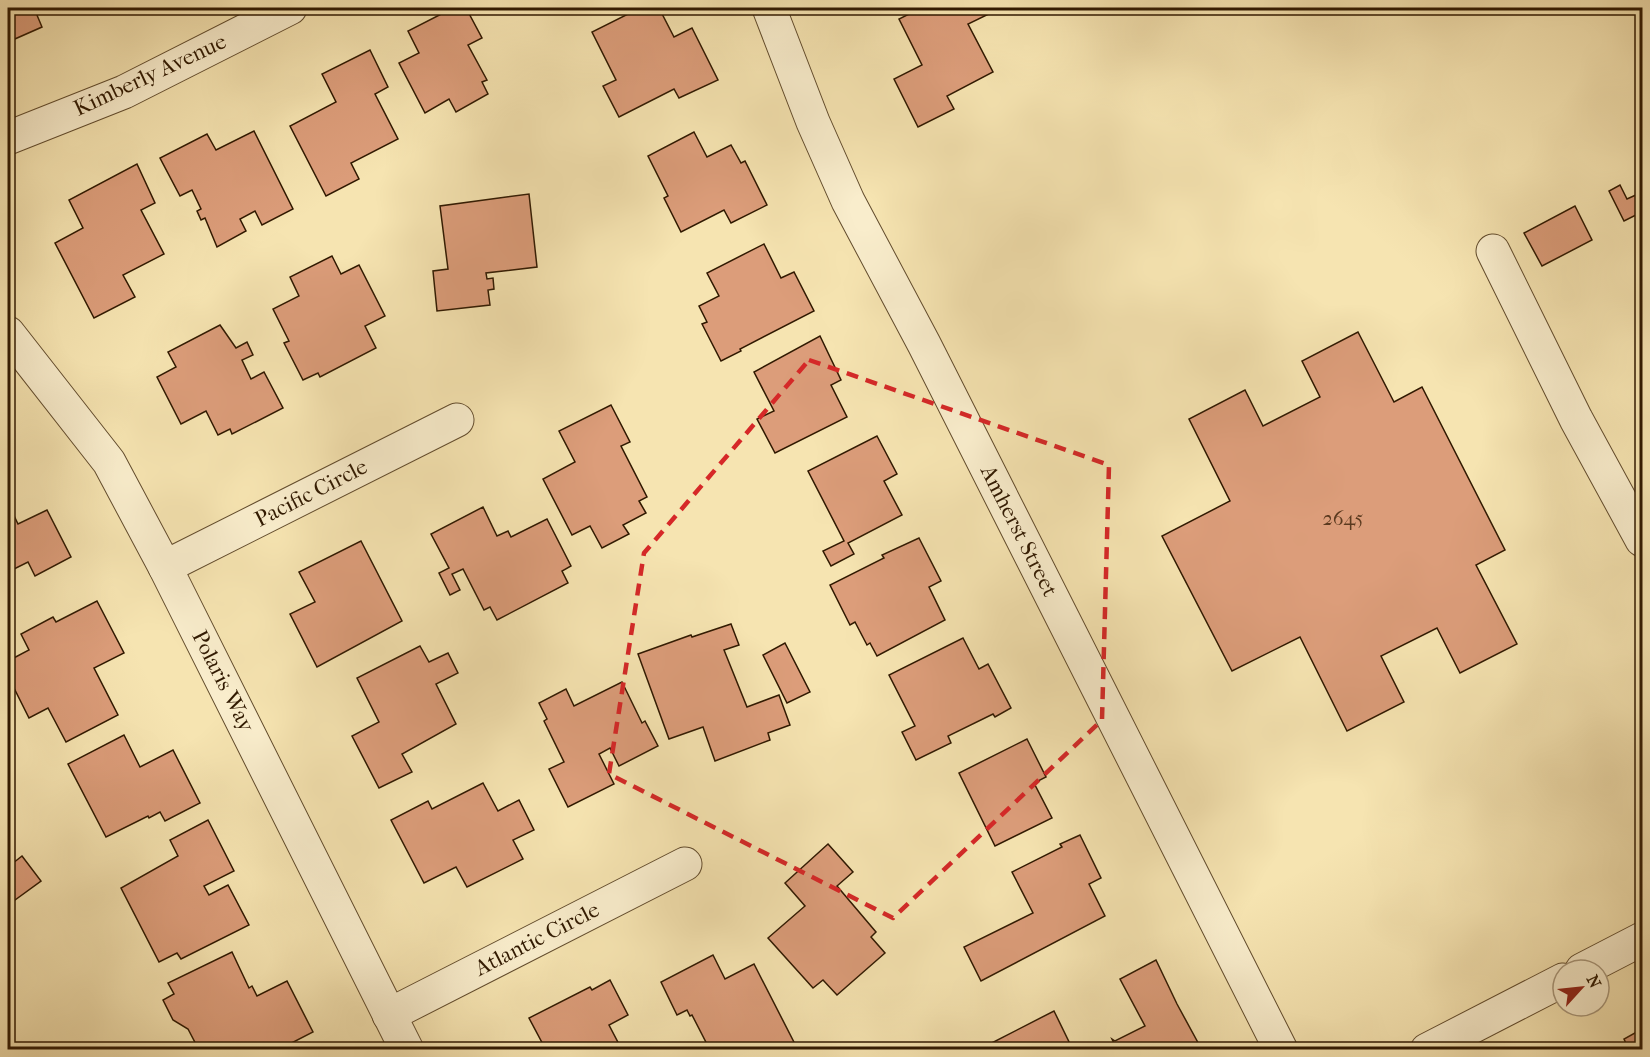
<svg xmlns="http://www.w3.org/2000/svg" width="1650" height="1057" font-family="'IM FELL French Canon',serif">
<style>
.building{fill:#dc9d7a;stroke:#301901;stroke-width:1.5}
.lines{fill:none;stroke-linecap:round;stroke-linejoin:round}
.minor-casing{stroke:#624c2d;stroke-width:35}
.minor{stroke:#f9edcc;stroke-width:33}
.marked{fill:none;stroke:#d62828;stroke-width:4.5;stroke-dasharray:12 8;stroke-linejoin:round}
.labels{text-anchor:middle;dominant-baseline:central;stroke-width:6;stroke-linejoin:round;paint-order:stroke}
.number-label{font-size:20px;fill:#5b3a1f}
.street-label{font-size:22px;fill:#301901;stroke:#f9edcc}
</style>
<rect width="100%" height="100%" fill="#f6e4b1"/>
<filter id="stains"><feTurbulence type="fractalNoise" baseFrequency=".00333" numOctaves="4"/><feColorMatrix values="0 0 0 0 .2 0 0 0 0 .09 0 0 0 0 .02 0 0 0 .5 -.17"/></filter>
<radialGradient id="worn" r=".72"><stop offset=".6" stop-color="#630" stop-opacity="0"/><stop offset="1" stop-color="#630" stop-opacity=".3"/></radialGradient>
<g class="building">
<path d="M 8,8 L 34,8 L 42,27 L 8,42 Z"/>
<path d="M 453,8 L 466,8 L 482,38 L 468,45 L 487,80 L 482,82 L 488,94 L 456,112 L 449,99 L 425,113 L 399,63 L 419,53 L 408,31 Z"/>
<path d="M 640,8 L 659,8 L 674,37 L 692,28 L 718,80 L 679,98 L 674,89 L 619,117 L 603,86 L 616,80 L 592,32 Z"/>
<path d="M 921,8 L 993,8 L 995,11 L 968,24 L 993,72 L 947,96 L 954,109 L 918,127 L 894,79 L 922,65 L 899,19 Z"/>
<path d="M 370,50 L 388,87 L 375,94 L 398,139 L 351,163 L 359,179 L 326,196 L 290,126 L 336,102 L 322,74 Z"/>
<path d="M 254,131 L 293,209 L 262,225 L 255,211 L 240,219 L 246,231 L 217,247 L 205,218 L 201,220 L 197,211 L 201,209 L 192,190 L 180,196 L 160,158 L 207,134 L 216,150 Z"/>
<path d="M 694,132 L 707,157 L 731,145 L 741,163 L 745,161 L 767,205 L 731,223 L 724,210 L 681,232 L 664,198 L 668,196 L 648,156 Z"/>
<path d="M 137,164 L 155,203 L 141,210 L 164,254 L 123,275 L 135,297 L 94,318 L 55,243 L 83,228 L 69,200 Z"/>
<path d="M 1620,185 L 1627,199 L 1638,194 L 1642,202 L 1642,212 L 1624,221 L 1609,191 Z"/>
<path d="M 529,194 L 537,267 L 486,273 L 487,279 L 493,278 L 494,289 L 488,290 L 490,305 L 437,311 L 433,271 L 448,269 L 440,206 Z"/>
<path d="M 1575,206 L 1592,240 L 1542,266 L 1524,233 Z"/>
<path d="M 764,244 L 781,278 L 794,272 L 814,311 L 740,349 L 741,351 L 721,361 L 702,324 L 707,322 L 699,306 L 719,296 L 707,273 Z"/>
<path d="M 332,256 L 341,274 L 359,265 L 385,316 L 365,326 L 376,348 L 320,377 L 318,373 L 303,380 L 284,343 L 289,341 L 273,309 L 299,296 L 290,277 Z"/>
<path d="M 220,325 L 236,348 L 247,342 L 253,355 L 242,360 L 251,379 L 264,372 L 283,408 L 232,434 L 230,429 L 218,435 L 206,411 L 181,424 L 157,377 L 176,367 L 168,352 Z"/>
<path d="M 1358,332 L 1394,402 L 1422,387 L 1505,550 L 1476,565 L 1517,644 L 1460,673 L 1437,628 L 1381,656 L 1404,702 L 1347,731 L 1300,637 L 1232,671 L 1162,536 L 1230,501 L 1189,419 L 1245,390 L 1263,426 L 1320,397 L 1302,361 Z"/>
<path d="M 820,336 L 841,380 L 831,385 L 847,417 L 775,453 L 757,419 L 774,411 L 754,372 Z"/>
<path d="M 611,405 L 630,442 L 621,446 L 647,497 L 639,501 L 646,513 L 623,525 L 629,534 L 602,548 L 590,526 L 572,535 L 543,479 L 575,462 L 559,431 Z"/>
<path d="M 877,436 L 897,474 L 884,481 L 902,515 L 848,543 L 854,554 L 831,566 L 823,551 L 844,541 L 808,471 Z"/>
<path d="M 8,503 L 18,524 L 47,510 L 71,557 L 35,576 L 28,562 L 8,572 Z"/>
<path d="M 483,507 L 497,536 L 508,531 L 511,537 L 547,519 L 571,566 L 562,571 L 568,583 L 497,620 L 490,607 L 484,610 L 463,569 L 452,574 L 460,590 L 450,595 L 439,573 L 449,568 L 431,534 Z"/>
<path d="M 919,538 L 941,581 L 929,587 L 945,620 L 877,656 L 870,643 L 867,645 L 855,622 L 850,625 L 830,585 L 884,558 L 882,555 Z"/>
<path d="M 361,541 L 402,621 L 317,667 L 290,614 L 315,602 L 299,572 Z"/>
<path d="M 97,601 L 124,653 L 94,668 L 118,715 L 66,742 L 48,708 L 29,718 L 8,676 L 8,661 L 29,650 L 21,634 L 53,617 L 56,622 Z"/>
<path d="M 731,624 L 739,645 L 724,650 L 747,707 L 779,695 L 790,725 L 768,733 L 770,740 L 715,761 L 703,727 L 669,739 L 638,654 L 691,635 L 692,637 Z"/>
<path d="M 963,638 L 979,669 L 988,664 L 1011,708 L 995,717 L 993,714 L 948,736 L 951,743 L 916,760 L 902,732 L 915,726 L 889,675 Z"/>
<path d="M 785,643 L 810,692 L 787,703 L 763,655 Z"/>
<path d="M 420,646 L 429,662 L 448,653 L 458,673 L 436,684 L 456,724 L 402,754 L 412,772 L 379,788 L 352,736 L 379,722 L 357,678 Z"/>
<path d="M 622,682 L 642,723 L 645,721 L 658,746 L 619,766 L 610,748 L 599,754 L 614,784 L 568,807 L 549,769 L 564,762 L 544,721 L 547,719 L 539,703 L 566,689 L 574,706 Z"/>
<path d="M 124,735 L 140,767 L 173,750 L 200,803 L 165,821 L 160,812 L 149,818 L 148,816 L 106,837 L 68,764 Z"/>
<path d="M 1027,739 L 1046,777 L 1034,783 L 1052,818 L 995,846 L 959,773 Z"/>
<path d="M 483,783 L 498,811 L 519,800 L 534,830 L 513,840 L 523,859 L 467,887 L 456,867 L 424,883 L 391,820 L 428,801 L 432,809 Z"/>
<path d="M 208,820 L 234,871 L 204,886 L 209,895 L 228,885 L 249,925 L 181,959 L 177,953 L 159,962 L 121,888 L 178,856 L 170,840 Z"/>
<path d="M 1080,835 L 1101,878 L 1089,884 L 1105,916 L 981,981 L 964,947 L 1033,913 L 1012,872 L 1062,847 L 1060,844 Z"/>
<path d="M 828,844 L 853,872 L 837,886 L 876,932 L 871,937 L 885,953 L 837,995 L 823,980 L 813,988 L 768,938 L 805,906 L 785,883 Z"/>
<path d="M 22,856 L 41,881 L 15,900 L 8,890 L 8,867 Z"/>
<path d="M 232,952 L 249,988 L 252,986 L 257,996 L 287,981 L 313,1032 L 278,1050 L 199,1050 L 188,1029 L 173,1020 L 163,1000 L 174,994 L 168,983 Z"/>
<path d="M 713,955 L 725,979 L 754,964 L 797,1048 L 710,1050 L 692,1015 L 690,1016 L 687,1010 L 677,1015 L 661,982 Z"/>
<path d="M 1156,960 L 1177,1004 L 1202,1050 L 1117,1050 L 1112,1039 L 1115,1041 L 1145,1026 L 1120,979 Z"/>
<path d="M 610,980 L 628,1015 L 609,1025 L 622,1050 L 546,1050 L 529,1018 L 590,987 L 592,990 Z"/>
<path d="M 1054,1011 L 1073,1050 L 978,1050 Z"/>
<path d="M 1642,1029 L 1642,1050 L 1629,1050 L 1624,1039 Z"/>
</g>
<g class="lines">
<g class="minor-casing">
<g id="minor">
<path d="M 769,8 L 813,122 L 848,201 L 924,344 L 1281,1050"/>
<path d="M 8,138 L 124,92 L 290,8"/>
<path d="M 1493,251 L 1576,419 L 1642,540"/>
<path d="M 8,333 L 109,462 L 165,567 L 407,1050"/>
<path d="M 165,567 L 457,420"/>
<path d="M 1582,970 L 1642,939"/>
<path d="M 389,1015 L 685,864"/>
<path d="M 1427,1050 L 1563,980"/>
</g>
</g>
<use href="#minor" class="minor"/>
</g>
<path class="marked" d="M 809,360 L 1109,465 L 1102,720 L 893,918 L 609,774 L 644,553 Z"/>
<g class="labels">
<g class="number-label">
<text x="1343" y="518">2645</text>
</g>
<g class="street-label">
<text transform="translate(150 75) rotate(-25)">Kimberly Avenue</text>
<text transform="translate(311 493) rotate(-27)">Pacific Circle</text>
<text transform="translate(1019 531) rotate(63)">Amherst Street</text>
<text transform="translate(223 681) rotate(63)">Polaris Way</text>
<text transform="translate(537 939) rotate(-27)">Atlantic Circle</text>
</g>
</g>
<rect width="1650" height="1057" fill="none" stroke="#f6e4b1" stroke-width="30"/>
<rect x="9" y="9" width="1632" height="1039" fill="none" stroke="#301901" stroke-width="3"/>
<rect x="15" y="15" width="1620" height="1027" fill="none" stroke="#301901" stroke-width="1.5"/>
<g transform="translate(1581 988) rotate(63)"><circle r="28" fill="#f9edcc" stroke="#a9987b" stroke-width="1.5"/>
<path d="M0-4.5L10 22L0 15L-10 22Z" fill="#8f2418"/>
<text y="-9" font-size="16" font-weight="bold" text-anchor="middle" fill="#301901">N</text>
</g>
<rect width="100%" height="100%" filter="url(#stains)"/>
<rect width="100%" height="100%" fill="url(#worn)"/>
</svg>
